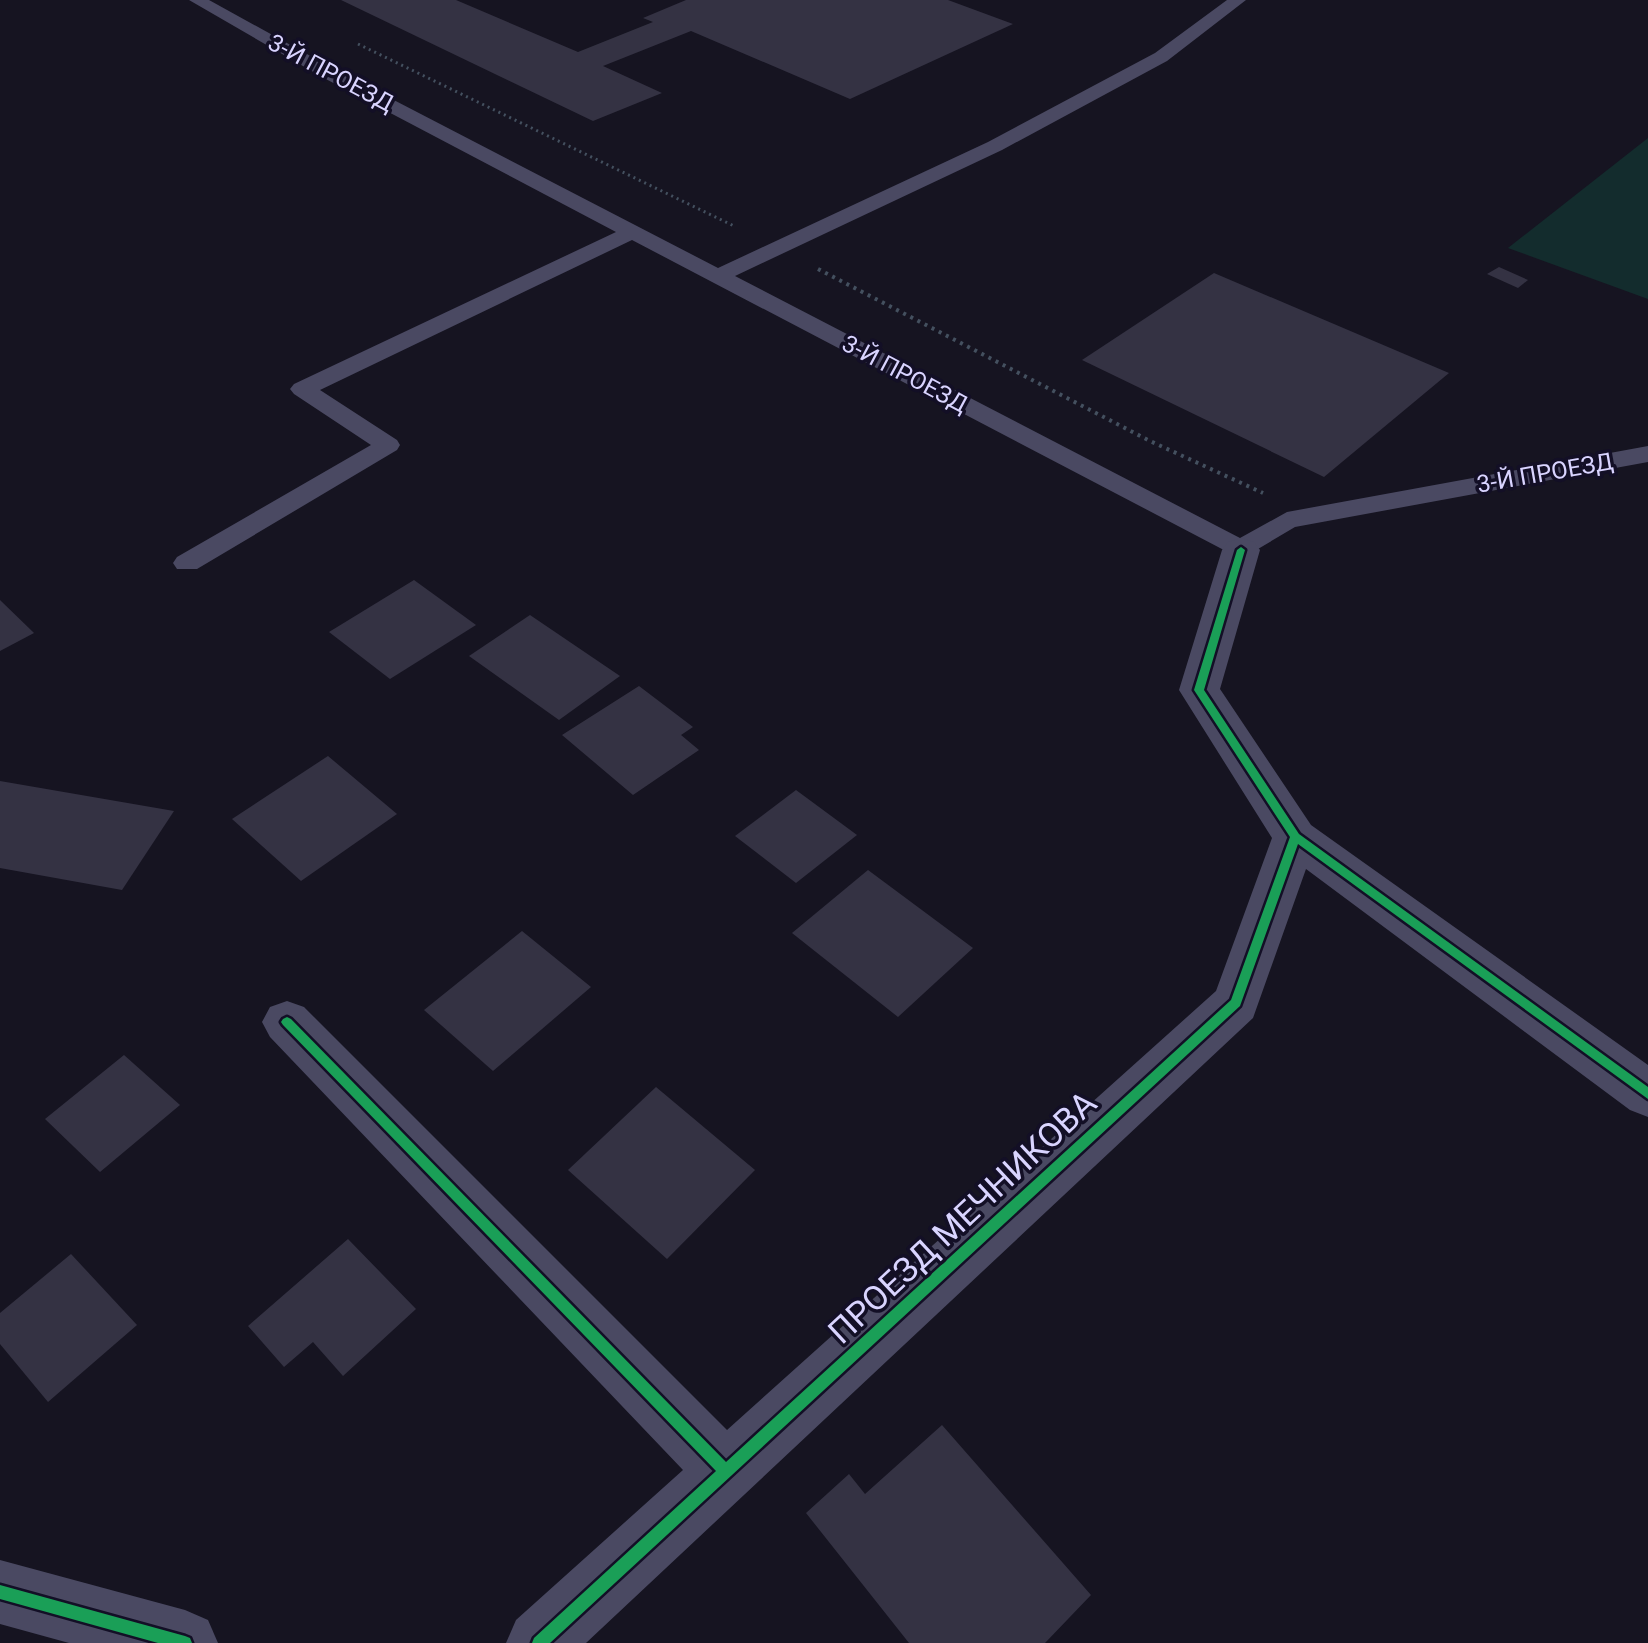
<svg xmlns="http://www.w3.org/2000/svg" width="1648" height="1643" font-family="Roboto,sans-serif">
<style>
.green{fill:#132c2d}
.building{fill:#343243}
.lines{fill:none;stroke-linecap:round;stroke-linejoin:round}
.path-far1{stroke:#44505f;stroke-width:3;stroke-dasharray:2 4;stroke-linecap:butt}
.path{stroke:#44505f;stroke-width:4;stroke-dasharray:3 5;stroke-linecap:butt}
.service{fill:#4a4962;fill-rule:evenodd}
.minor{fill:#4a4962;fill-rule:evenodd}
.cycleway-casing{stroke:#130f26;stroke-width:5}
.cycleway{fill:#1a9f57;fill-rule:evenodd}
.labels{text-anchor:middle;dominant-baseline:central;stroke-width:7;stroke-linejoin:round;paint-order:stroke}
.far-street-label{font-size:24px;fill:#d9d4ff;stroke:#130f26}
.near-street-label{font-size:34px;fill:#d9d4ff;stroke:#130f26}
</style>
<rect width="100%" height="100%" fill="#161421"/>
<path class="green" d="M 1648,138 L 1648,299 L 1508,248 Z"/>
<g class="building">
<path d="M 341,0 L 456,0 L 578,52 L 653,22 L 643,18 L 686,0 L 948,0 L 1013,24 L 850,99 L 691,31 L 603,66 L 662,93 L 593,121 Z"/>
<path d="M 1499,267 L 1528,280 L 1518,288 L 1487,274 Z"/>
<path d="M 1214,273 L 1449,373 L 1324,477 L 1082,360 Z"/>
<path d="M 414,580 L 476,625 L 390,679 L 329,632 Z"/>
<path d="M 0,600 L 34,633 L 0,651 Z"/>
<path d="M 530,615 L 620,676 L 559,720 L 469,656 Z"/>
<path d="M 639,686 L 693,727 L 681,735 L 699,750 L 633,795 L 562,735 Z"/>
<path d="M 328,756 L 397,814 L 301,881 L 232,819 Z"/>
<path d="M 0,781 L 174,811 L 122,890 L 0,868 Z"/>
<path d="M 796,790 L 857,835 L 796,883 L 735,836 Z"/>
<path d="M 868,870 L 973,948 L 898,1017 L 792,933 Z"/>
<path d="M 522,931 L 591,987 L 493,1071 L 424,1010 Z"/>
<path d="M 124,1055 L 180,1105 L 100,1172 L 45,1119 Z"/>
<path d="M 656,1087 L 755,1170 L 667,1259 L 568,1170 Z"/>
<path d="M 348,1239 L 416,1309 L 343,1376 L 313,1342 L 284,1367 L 248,1326 Z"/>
<path d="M 71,1254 L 137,1325 L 48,1402 L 0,1344 L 0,1313 Z"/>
<path d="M 942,1425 L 1091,1595 L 1045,1643 L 909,1643 L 806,1513 L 849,1474 L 865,1494 Z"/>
</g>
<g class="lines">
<path class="path-far1" d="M 358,44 L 734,226"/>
<path class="path" d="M 818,269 L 1150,441 L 1263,493"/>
<path class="service" d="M 189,0 L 209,0 L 334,69 L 718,268 L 988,142 L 1155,53 L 1227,0 L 1246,0 L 1167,61 L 1002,150 L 735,276 L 1240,538 L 1287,512 L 1648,446 L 1648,462 L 1295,527 L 1241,559 L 632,240 L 320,390 L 397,440 L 400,445 L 397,450 L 197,569 L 177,569 L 173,563 L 177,557 L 371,445 L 294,394 L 290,389 L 294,384 L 616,232 L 322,77 Z"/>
<g class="minor">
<path d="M 1241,538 L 1254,542 L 1260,550 L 1220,689 L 1311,825 L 1648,1065 L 1648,1117 L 1630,1110 L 1306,869 L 1253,1018 L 586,1643 L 506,1643 L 516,1620 L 683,1470 L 270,1037 L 262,1022 L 270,1007 L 287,1001 L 304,1007 L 727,1430 L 1216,991 L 1272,838 L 1179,690 L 1222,550 L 1228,542 Z"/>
<path d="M 0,1560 L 185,1610 L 208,1620 L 218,1643 L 69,1643 L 0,1624 Z"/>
</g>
<g class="cycleway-casing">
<g id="cycleway">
<path d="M 1241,547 L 1245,550 L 1204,690 L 1299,834 L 1648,1087 L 1648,1099 L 1298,844 L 1240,1006 L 550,1643 L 532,1643 L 534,1638 L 716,1471 L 283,1025 L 281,1022 L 283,1019 L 287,1017 L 291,1019 L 726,1462 L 1231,1000 L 1290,837 L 1194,690 L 1237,550 Z"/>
<path d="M 0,1585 L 185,1636 L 190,1638 L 192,1643 L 158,1643 L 0,1599 Z"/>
</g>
</g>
<use href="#cycleway" class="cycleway"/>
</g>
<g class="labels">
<g class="far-street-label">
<text transform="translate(331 73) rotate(28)">3-Й ПРОЕЗД</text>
<text transform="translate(905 374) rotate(28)">3-Й ПРОЕЗД</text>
<text transform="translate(1545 473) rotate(-10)">3-Й ПРОЕЗД</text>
</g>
<g class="near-street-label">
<text transform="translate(962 1217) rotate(-43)">ПРОЕЗД МЕЧНИКОВА</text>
</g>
</g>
</svg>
